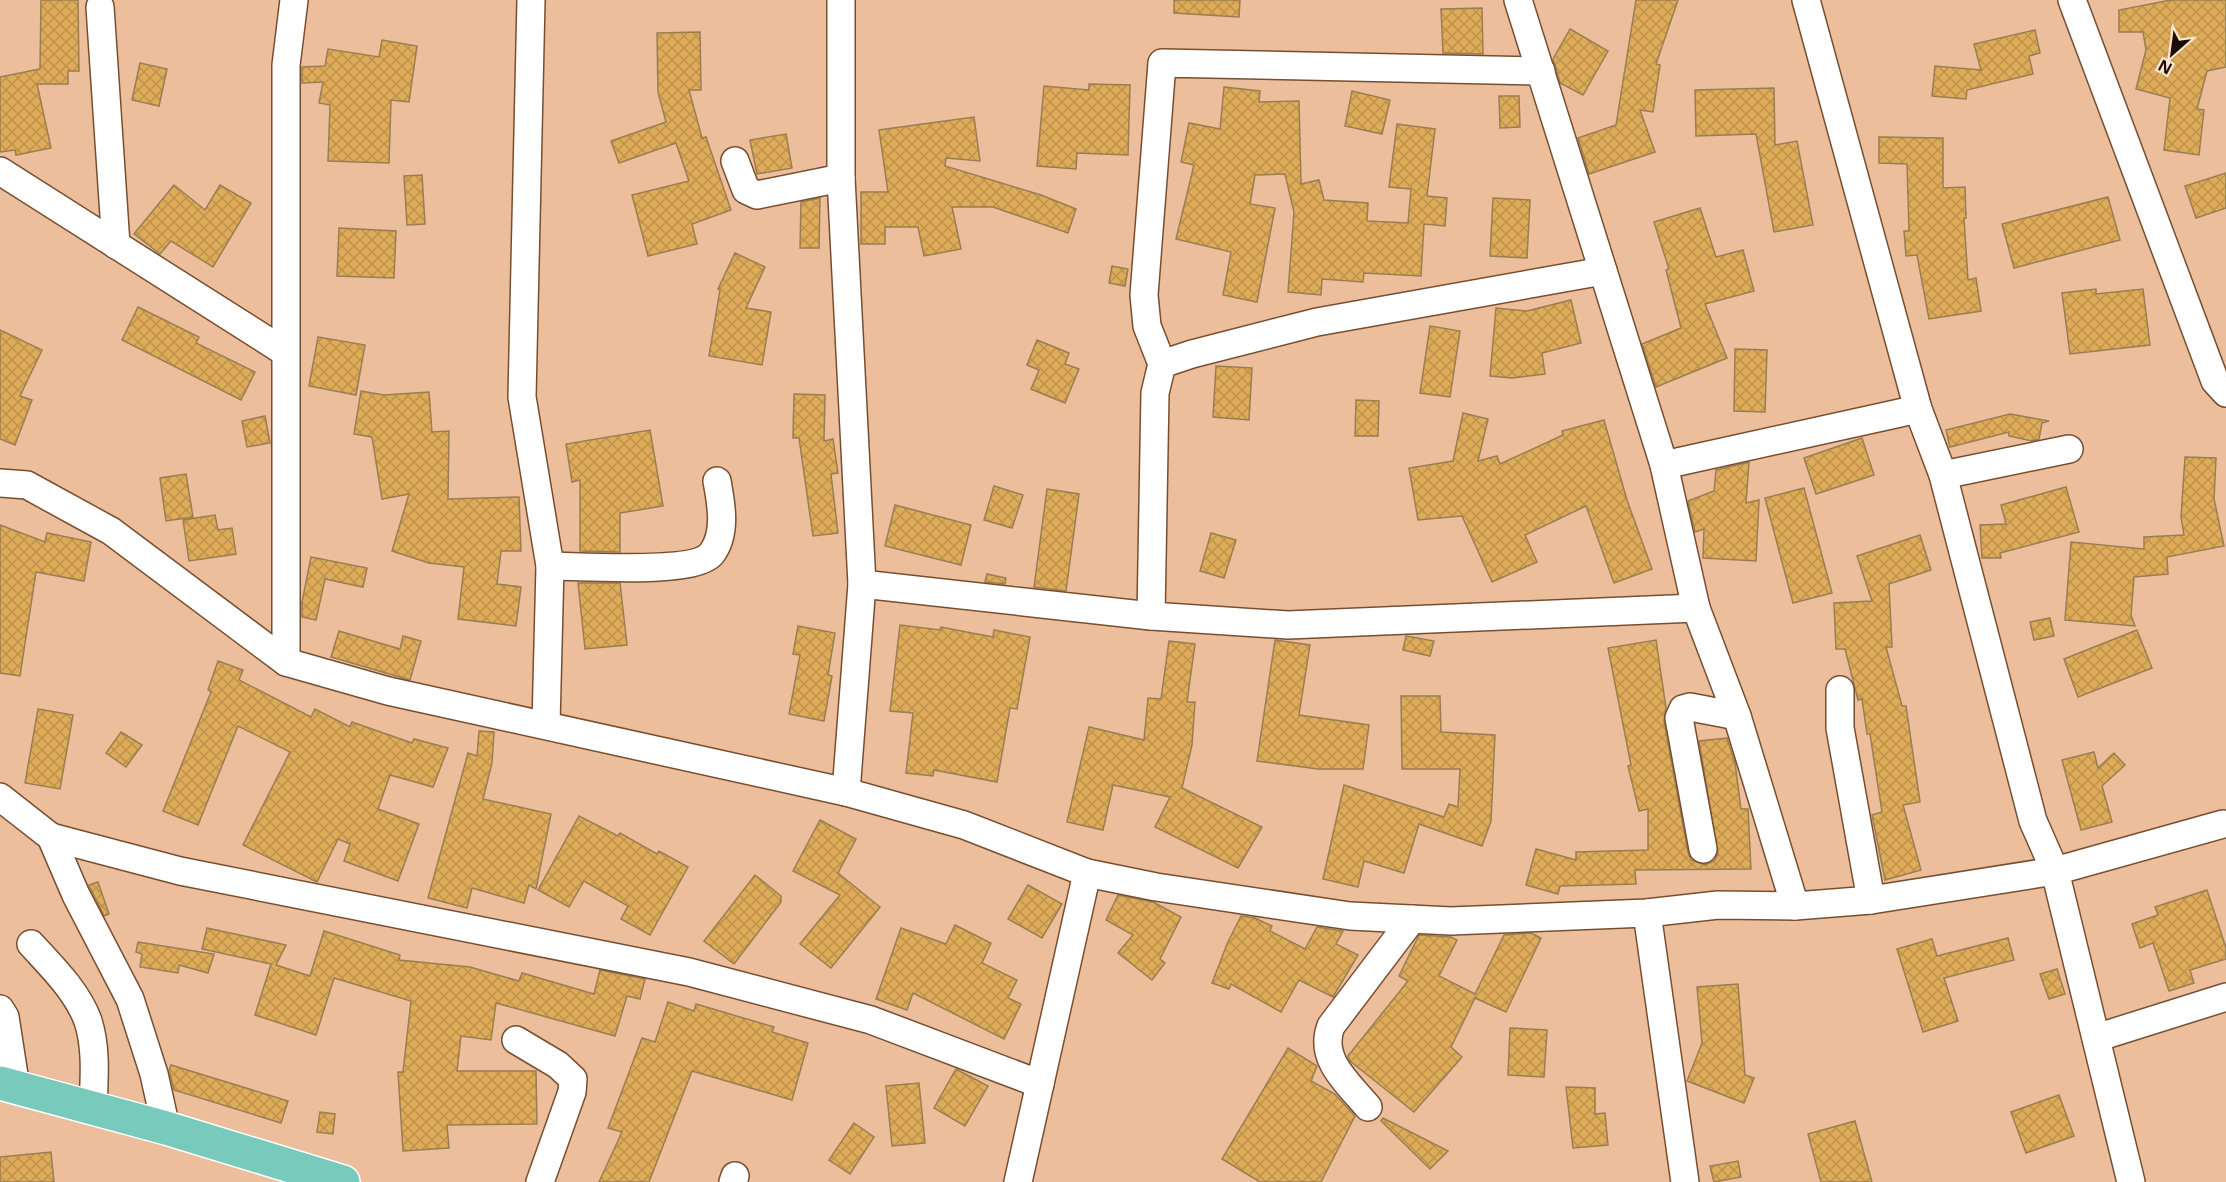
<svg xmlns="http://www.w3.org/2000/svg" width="2226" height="1182" font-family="'Noto Sans',sans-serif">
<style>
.building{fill:url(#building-cross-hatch);stroke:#9a7e52;stroke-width:1.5}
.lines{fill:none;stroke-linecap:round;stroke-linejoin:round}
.minor-casing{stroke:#774f30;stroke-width:30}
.major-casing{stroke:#fff;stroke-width:36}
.minor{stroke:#fff;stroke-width:27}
.major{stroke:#77cabc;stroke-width:33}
</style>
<defs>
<pattern id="building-cross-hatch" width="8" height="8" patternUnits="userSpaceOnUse" patternTransform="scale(1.5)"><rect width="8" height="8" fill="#deab59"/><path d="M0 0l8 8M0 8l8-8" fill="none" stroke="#be924c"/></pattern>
</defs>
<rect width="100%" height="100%" fill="#ecbe9c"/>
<g class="building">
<path d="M 41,0 L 78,0 L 79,71 L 68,71 L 68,84 L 37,84 L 51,148 L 16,155 L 15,150 L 0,152 L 0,77 L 40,69 Z"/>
<path d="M 1174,0 L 1240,0 L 1239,17 L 1174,13 Z"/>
<path d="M 1636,0 L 1678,0 L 1656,64 L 1660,65 L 1653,112 L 1640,110 L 1655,152 L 1589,174 L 1578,138 L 1616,125 Z"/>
<path d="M 2171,0 L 2226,0 L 2226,67 L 2207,71 L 2197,109 L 2204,110 L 2199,155 L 2164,150 L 2170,98 L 2136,89 L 2146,50 L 2143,32 L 2119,32 L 2119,10 Z"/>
<path d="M 1482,8 L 1483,54 L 1443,53 L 1441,9 Z"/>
<path d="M 1570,29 L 1608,51 L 1583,95 L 1560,83 L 1553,59 Z"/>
<path d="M 2035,30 L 2040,53 L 2029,56 L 2033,74 L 1967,90 L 1966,99 L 1932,96 L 1935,66 L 1981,70 L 1974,44 Z"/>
<path d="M 700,32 L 701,90 L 689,90 L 702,138 L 706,137 L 731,210 L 692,224 L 697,244 L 648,256 L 632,195 L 689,181 L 676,143 L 619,163 L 611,141 L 666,122 L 658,92 L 657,33 Z"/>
<path d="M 382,40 L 417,46 L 409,102 L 391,100 L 389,163 L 328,161 L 330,105 L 319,103 L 323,82 L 302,83 L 302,67 L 325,66 L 328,49 L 379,57 Z"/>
<path d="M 140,63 L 167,69 L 159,106 L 132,100 Z"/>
<path d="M 1089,84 L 1130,85 L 1128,155 L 1077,153 L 1076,169 L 1037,166 L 1044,86 L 1089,90 Z"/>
<path d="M 1224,87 L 1260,91 L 1259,102 L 1299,101 L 1301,184 L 1319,180 L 1324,200 L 1368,203 L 1367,221 L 1408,223 L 1411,189 L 1389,187 L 1397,124 L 1435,129 L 1427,196 L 1447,198 L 1445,226 L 1424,224 L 1421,276 L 1364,273 L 1363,282 L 1322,279 L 1321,295 L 1288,292 L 1294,212 L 1285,174 L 1255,175 L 1250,204 L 1275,208 L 1257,302 L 1223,295 L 1231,252 L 1176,239 L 1194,165 L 1181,162 L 1189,123 L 1220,129 Z"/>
<path d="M 1774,88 L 1775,145 L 1797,141 L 1813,225 L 1774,232 L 1756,134 L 1696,136 L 1695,90 Z"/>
<path d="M 1352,91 L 1390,100 L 1382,134 L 1345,126 Z"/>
<path d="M 1499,96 L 1519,96 L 1520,127 L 1500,128 Z"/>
<path d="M 974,117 L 980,161 L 946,158 L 945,166 L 1041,195 L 1076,209 L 1068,233 L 993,207 L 952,207 L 961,249 L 924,256 L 918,227 L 885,227 L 885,244 L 861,244 L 861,192 L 888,192 L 879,130 Z"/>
<path d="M 786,134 L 792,168 L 757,174 L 750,140 Z"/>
<path d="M 1879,137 L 1943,138 L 1943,188 L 1965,187 L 1966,218 L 1964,218 L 1968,280 L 1976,278 L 1981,311 L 1929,319 L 1917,255 L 1906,256 L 1904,231 L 1909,231 L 1907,164 L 1879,163 Z"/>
<path d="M 2226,173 L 2226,208 L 2196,218 L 2185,186 Z"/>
<path d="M 422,175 L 425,224 L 407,225 L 404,176 Z"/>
<path d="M 174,185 L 205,210 L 220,185 L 251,203 L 213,267 L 171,241 L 160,254 L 134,234 Z"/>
<path d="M 2108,197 L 2120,240 L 2014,268 L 2002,224 Z"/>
<path d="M 820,198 L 819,248 L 800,248 L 801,202 Z"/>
<path d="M 1493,198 L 1530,200 L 1527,258 L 1490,256 Z"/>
<path d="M 1700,208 L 1716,257 L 1743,250 L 1754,291 L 1705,304 L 1727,358 L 1656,387 L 1642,344 L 1681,328 L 1666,270 L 1669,269 L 1654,222 Z"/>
<path d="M 339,228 L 396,231 L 394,278 L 337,276 Z"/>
<path d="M 735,253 L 765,267 L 746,308 L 771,312 L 762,365 L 709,356 L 720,290 L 718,289 Z"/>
<path d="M 1112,266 L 1128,269 L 1125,286 L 1109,283 Z"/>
<path d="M 2096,289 L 2096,294 L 2143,289 L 2150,345 L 2070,354 L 2062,293 Z"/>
<path d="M 1571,300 L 1581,343 L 1542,353 L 1545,374 L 1512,378 L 1490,376 L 1496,308 L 1527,311 Z"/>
<path d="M 138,307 L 199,337 L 196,343 L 255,372 L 241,400 L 122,340 Z"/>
<path d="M 1430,326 L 1460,331 L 1450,397 L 1420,393 Z"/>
<path d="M 0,330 L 42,350 L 20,396 L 32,400 L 15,445 L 0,439 Z"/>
<path d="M 318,337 L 365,345 L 356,395 L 309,386 Z"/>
<path d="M 1037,340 L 1069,353 L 1065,364 L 1079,369 L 1065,403 L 1031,389 L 1039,370 L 1027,365 Z"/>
<path d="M 1735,349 L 1767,350 L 1765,412 L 1734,411 Z"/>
<path d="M 1216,366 L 1252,368 L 1249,420 L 1213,417 Z"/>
<path d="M 361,391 L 384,395 L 429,392 L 432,432 L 449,431 L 448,499 L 519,497 L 521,551 L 501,551 L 497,584 L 521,587 L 516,626 L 458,619 L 464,567 L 429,563 L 392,551 L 409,494 L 382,499 L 372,437 L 354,434 Z"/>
<path d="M 794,394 L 825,395 L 824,441 L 833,439 L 838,473 L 831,474 L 838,533 L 813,536 L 799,438 L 793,438 Z"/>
<path d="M 1356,400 L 1379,401 L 1378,436 L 1355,436 Z"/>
<path d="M 1463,413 L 1488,419 L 1478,461 L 1497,456 L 1500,464 L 1563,435 L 1562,431 L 1604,420 L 1627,500 L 1652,569 L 1614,583 L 1586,506 L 1525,535 L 1537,562 L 1492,582 L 1462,516 L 1418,520 L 1409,468 L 1453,461 Z"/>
<path d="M 2010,414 L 2049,421 L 2042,423 L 2039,439 L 2032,441 L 2009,436 L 2009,432 L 1950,447 L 1946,430 Z"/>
<path d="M 265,416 L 270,443 L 247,447 L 242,421 Z"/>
<path d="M 650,430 L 663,506 L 620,513 L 620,552 L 580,551 L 580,480 L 572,482 L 566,444 Z"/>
<path d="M 1862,438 L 1874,475 L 1816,494 L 1804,458 Z"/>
<path d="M 2185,457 L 2216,458 L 2214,499 L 2224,546 L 2167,557 L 2168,574 L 2134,577 L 2131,615 L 2135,626 L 2065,620 L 2071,542 L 2144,549 L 2144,537 L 2184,535 L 2181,517 Z"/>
<path d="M 1749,462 L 1746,503 L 1759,500 L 1756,561 L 1703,558 L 1704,529 L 1695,532 L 1688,501 L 1714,491 L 1716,470 Z"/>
<path d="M 186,474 L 193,517 L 166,521 L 160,478 Z"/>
<path d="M 994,486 L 1023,495 L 1012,528 L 984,520 Z"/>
<path d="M 2066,487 L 2079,532 L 2000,553 L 2001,558 L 1982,558 L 1980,525 L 2006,524 L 2001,505 Z"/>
<path d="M 1804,488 L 1832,593 L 1793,603 L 1765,498 Z"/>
<path d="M 1047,489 L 1079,494 L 1066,591 L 1034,587 Z"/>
<path d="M 895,505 L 971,525 L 961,565 L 885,546 Z"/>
<path d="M 215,515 L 218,530 L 232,528 L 236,554 L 189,561 L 183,520 Z"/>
<path d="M 0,525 L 45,542 L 47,533 L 91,542 L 84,581 L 36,572 L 20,676 L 0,673 Z"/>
<path d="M 1211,533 L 1236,540 L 1224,578 L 1200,571 Z"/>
<path d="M 1920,535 L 1931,570 L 1889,584 L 1892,647 L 1886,647 L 1902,706 L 1906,706 L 1920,802 L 1903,805 L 1921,870 L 1885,880 L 1872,815 L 1882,812 L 1870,734 L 1867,734 L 1862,699 L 1858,700 L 1845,649 L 1836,649 L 1834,603 L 1872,601 L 1857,556 Z"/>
<path d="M 311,557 L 367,568 L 363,587 L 325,579 L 316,620 L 302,617 L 302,602 Z"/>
<path d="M 987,574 L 1006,578 L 1005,584 L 985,582 Z"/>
<path d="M 578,583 L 620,583 L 627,645 L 585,649 Z"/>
<path d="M 2050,618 L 2054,636 L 2034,640 L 2030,622 Z"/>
<path d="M 900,625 L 940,630 L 941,627 L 993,637 L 994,630 L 1030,637 L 1017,709 L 1010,708 L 997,782 L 934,770 L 933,776 L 906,773 L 913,713 L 890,711 Z"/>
<path d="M 798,626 L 835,633 L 828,675 L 832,676 L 824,721 L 789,714 L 800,655 L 793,654 Z"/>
<path d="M 2137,630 L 2152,668 L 2078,697 L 2064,659 Z"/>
<path d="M 339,631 L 400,649 L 403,636 L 421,641 L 410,680 L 331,657 Z"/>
<path d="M 1406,636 L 1434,641 L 1430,656 L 1403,650 Z"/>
<path d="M 1275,640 L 1310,645 L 1299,715 L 1369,725 L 1363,769 L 1318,769 L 1257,761 Z"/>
<path d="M 1656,640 L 1666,708 L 1664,721 L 1688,852 L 1691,860 L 1705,865 L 1714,861 L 1718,854 L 1699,741 L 1727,738 L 1735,763 L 1741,809 L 1748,809 L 1751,869 L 1635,870 L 1636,884 L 1560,886 L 1558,894 L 1526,885 L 1536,849 L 1576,860 L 1576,852 L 1648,850 L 1648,809 L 1639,811 L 1628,766 L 1631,765 L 1608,648 Z"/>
<path d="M 1169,641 L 1195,644 L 1187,702 L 1195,702 L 1192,745 L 1182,788 L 1262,827 L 1238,868 L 1155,827 L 1170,797 L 1113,785 L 1103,830 L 1067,822 L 1089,727 L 1144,740 L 1148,698 L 1161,699 Z"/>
<path d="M 218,661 L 243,670 L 239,680 L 311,717 L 315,709 L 350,727 L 352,722 L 412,743 L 414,739 L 448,748 L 433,787 L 390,775 L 378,809 L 419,824 L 398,881 L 344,861 L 350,844 L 338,839 L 317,882 L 243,845 L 290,752 L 238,726 L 198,825 L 163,811 L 211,692 L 208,690 Z"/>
<path d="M 1401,696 L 1440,696 L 1441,732 L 1495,735 L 1491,821 L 1482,846 L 1419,824 L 1404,873 L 1364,861 L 1358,887 L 1323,879 L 1344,785 L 1444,817 L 1449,804 L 1458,807 L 1460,769 L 1402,769 Z"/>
<path d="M 38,709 L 73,715 L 60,789 L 25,783 Z"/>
<path d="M 479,731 L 494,732 L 492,763 L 483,799 L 551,814 L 536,889 L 529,885 L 524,903 L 472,888 L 467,908 L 428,898 L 468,753 L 477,756 Z"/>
<path d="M 121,732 L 142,745 L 126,767 L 106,753 Z"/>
<path d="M 2094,752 L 2098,768 L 2114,753 L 2125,765 L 2102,786 L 2112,822 L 2081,830 L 2062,760 Z"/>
<path d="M 579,816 L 618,836 L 620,833 L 657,854 L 659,851 L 688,867 L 650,935 L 621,919 L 628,906 L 584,881 L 569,907 L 538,890 Z"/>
<path d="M 820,820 L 856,839 L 838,873 L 880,907 L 831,968 L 800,944 L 840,895 L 793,871 Z"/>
<path d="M 755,875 L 781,896 L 781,902 L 734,964 L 704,941 Z"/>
<path d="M 98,882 L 109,914 L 104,916 L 89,885 Z"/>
<path d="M 1028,885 L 1062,904 L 1042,938 L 1008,919 Z"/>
<path d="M 2207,890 L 2226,948 L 2226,959 L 2190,970 L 2194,983 L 2169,991 L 2153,943 L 2140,948 L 2132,924 L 2158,915 L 2155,907 Z"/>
<path d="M 1118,895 L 1153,902 L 1181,917 L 1160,959 L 1165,963 L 1152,980 L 1118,953 L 1133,935 L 1106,920 Z"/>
<path d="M 1241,916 L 1255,918 L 1272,926 L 1270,931 L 1305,949 L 1317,927 L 1343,931 L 1336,944 L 1358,955 L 1333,997 L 1299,980 L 1281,1012 L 1231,984 L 1229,989 L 1212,983 L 1227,944 Z"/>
<path d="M 955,925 L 991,943 L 982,963 L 1017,980 L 1008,998 L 1021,1004 L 1004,1039 L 913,993 L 907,1010 L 876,999 L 901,928 L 946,944 Z"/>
<path d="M 207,928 L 286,945 L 276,965 L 310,976 L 324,931 L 400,955 L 399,960 L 470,967 L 519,981 L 522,973 L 594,994 L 600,970 L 645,979 L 640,999 L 627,996 L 615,1036 L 496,1003 L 491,1040 L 461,1036 L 457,1071 L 536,1071 L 537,1124 L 447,1125 L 449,1148 L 403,1151 L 398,1072 L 403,1072 L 411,1001 L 334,978 L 316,1035 L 255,1015 L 271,964 L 202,949 Z"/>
<path d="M 1531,933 L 1541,938 L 1506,1012 L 1475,998 L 1451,1047 L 1462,1057 L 1414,1112 L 1350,1061 L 1348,1056 L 1408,981 L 1399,976 L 1419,935 L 1451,937 L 1457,940 L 1439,976 L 1475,994 L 1504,935 Z"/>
<path d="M 2008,938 L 2014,960 L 1944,978 L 1958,1021 L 1923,1032 L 1897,949 L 1932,939 L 1937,956 Z"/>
<path d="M 138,942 L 214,954 L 208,973 L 179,965 L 178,973 L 140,967 L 142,954 L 136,952 Z"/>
<path d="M 2057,969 L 2065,994 L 2049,999 L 2040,974 Z"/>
<path d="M 1738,984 L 1745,1075 L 1754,1078 L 1744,1103 L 1687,1081 L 1702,1043 L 1697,987 Z"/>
<path d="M 668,1002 L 694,1011 L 696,1004 L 774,1027 L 772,1032 L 808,1043 L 792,1100 L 692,1071 L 649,1182 L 599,1182 L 622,1132 L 608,1128 L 642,1038 L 655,1042 Z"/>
<path d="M 1510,1028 L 1547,1030 L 1544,1077 L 1508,1075 Z"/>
<path d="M 1288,1048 L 1317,1066 L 1311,1081 L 1335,1094 L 1355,1116 L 1321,1182 L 1260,1182 L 1222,1159 Z"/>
<path d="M 171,1065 L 288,1101 L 281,1123 L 174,1090 L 169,1071 Z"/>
<path d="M 956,1069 L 988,1086 L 965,1126 L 934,1108 Z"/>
<path d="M 919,1083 L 925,1143 L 892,1146 L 886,1086 Z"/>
<path d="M 1566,1087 L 1595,1088 L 1595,1114 L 1605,1113 L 1608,1145 L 1573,1148 Z"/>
<path d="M 2059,1095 L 2074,1136 L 2026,1153 L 2011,1112 Z"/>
<path d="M 320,1112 L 335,1114 L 333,1134 L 317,1132 Z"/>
<path d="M 1383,1118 L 1448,1151 L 1430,1169 L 1381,1121 Z"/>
<path d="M 1855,1121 L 1872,1182 L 1821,1182 L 1808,1134 Z"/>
<path d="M 854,1123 L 874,1137 L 850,1174 L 829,1160 Z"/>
<path d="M 51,1152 L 54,1182 L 0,1182 L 0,1157 Z"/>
<path d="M 1738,1161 L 1741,1177 L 1714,1182 L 1710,1166 Z"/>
</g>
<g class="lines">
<g class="minor-casing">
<g id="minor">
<path d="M 531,0 L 522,397 L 550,566 L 546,724"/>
<path d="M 841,0 L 841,178 L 862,584 L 846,792"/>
<path d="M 1806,0 L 1918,409 L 1943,475 L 2033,821 L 2055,871 L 2131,1182"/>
<path d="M 2072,0 L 2215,381 L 2226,393"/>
<path d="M 100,7 L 116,245"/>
<path d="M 735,161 L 746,190 L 757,195 L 841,178"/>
<path d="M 0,171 L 285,352"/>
<path d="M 1162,364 L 1147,326 L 1144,295 L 1162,63 L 1541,71"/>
<path d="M 1664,465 L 1918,409"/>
<path d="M 1943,475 L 2069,449"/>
<path d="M 0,483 L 27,485 L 111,531 L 286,662 L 388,691 L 846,792 L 964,825 L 1087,873 L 1156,887 L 1350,916 L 1451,921 L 1647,913 L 1718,905 L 1795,906 L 1737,716 L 1696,608 L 1664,465 L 1518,0"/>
<path d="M 550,566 C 579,566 696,575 712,553 C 727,533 721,503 717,481"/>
<path d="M 862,584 L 1151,616 L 1288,625 L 1696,608"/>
<path d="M 1151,616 L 1155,393 L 1162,364 L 1192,354 L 1317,322 L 1603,271"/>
<path d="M 286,662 L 286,65 L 294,0"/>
<path d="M 1840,690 L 1840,728 L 1871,900"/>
<path d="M 0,797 L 51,837 L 76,895 L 130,999 L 154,1074 L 166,1128"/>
<path d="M 51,837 L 180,871 L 689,972 L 871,1020 L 1040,1084"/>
<path d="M 1703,849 L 1679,718 L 1683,709 L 1690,707 L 1737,716"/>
<path d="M 1795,906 L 1871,900 L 2055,871 L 2223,824"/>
<path d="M 1647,913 L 1685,1182"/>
<path d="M 31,944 C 52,967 77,991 88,1021 C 97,1049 94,1080 93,1109"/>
<path d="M 0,1009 L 5,1017 L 16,1088"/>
<path d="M 2096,1038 L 2226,997"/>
<path d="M 516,1040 L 558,1065 L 573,1079 L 572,1092 L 540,1182"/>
<path d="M 1368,1107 C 1348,1083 1318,1059 1331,1026 L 1412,919"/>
<path d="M 733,1182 L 735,1176"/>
<path d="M 1018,1182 L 1087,873"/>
</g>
</g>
<g class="major-casing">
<path id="major" d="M 0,1083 L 166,1128 L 343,1182"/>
</g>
<use href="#minor" class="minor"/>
<use href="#major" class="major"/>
</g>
<g transform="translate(2172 54) rotate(208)" stroke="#fce4d3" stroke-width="4.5" paint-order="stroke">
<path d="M0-4.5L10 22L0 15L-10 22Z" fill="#1c0c02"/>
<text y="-9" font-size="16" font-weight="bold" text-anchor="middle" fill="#1c0c02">N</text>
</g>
</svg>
